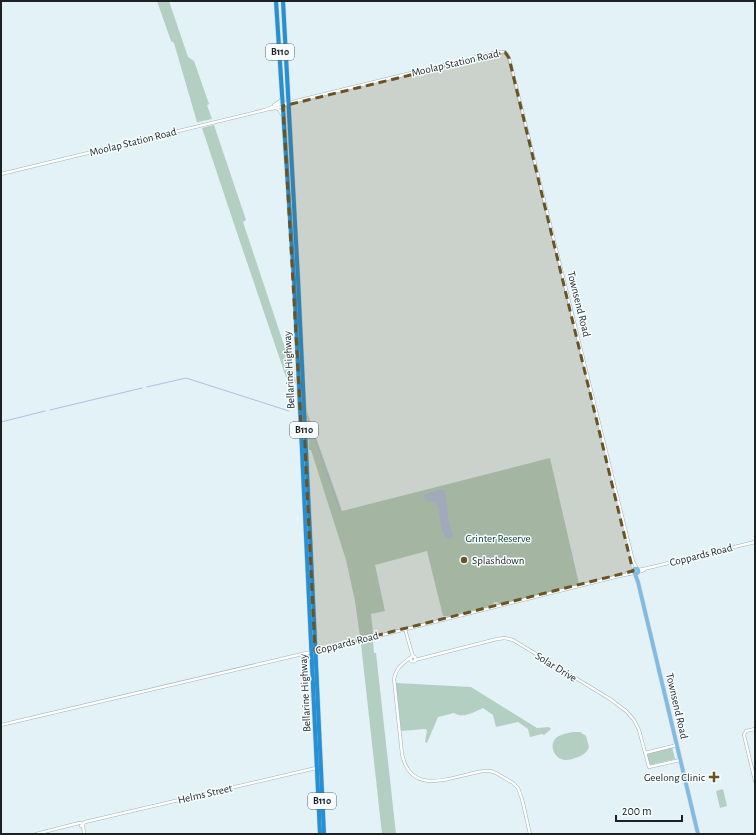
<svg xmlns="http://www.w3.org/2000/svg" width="756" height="835" font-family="'Alegreya Sans',sans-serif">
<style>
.green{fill:#b3cfc1}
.water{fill:#b1bee2}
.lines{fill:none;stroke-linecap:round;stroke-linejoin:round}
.stream{stroke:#b1bee2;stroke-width:1}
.minor-casing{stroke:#a0afb3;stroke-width:3.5}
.major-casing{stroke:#cdcecf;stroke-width:4.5}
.highway-casing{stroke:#cdcecf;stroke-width:5}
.minor{stroke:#fff;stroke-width:2.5}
.major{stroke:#7cbce6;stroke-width:3.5}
.highway{stroke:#2490d5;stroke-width:4}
.marked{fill:#695323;fill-opacity:0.2;stroke:#695323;stroke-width:3;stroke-dasharray:8 5;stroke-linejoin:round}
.poi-dot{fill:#695323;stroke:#f7fdff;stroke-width:1.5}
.labels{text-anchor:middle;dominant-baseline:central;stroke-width:3;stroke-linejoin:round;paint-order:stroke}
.shield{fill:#f7fdff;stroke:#5e6465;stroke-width:1}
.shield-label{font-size:10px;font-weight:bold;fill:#1c2223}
.street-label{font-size:11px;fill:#1c2223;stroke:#f7fdff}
.park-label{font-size:11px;fill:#003a27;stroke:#f7fdff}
.poi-label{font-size:11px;fill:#1c2223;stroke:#f7fdff;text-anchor:start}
</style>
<rect width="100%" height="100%" fill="#e3f2f6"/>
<g class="green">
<path d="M 157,1 L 169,1 L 188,57 L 194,61 L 209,104 L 207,105 L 212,119 L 198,122 L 197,122 L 174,43 L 171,41 Z"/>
<path d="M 214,125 L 246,220 L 243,222 L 295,378 L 296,383 L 289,386 L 234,224 L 202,128 Z"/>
<path d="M 307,412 L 342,511 L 550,458 L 579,584 L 500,604 L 497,602 L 494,602 L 493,605 L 448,616 L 443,616 L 427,551 L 375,565 L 385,611 L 371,614 L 373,634 L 360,637 L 355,601 L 346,560 L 311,450 L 309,450 Z"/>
<path d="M 373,641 L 374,653 L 376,653 L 396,834 L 382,834 L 361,644 Z"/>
<path d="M 396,683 L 471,687 L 537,728 L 549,727 L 551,729 L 544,735 L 542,734 L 530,737 L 528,729 L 518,722 L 496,727 L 493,715 L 483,708 C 474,712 463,719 454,713 L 438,717 L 427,743 L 425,742 L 427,730 L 425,729 L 401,731 Z"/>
<path d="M 573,732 L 580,732 L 586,736 L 589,747 C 587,753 582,756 575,758 C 572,759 569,760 566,760 C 554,760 548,744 557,737 C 562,734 568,733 573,732 Z"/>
<path d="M 672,747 L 675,759 L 649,765 L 647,753 Z"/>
<path d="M 723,789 L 727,806 L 720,808 L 716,791 Z"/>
</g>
<path class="water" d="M 442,489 L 444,490 C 448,499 447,509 448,519 C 449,524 452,529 453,535 L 453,537 C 439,548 441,509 436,503 C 433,501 430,501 427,501 L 424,497 L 424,495 L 426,494 Z"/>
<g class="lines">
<g class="stream">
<path d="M 147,387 L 186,378 L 289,411"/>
<path d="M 50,410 L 142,388"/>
<path d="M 1,422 L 45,411"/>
<path d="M 309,422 L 340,511"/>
</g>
<g class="minor-casing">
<g id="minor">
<path d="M 274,105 L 280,101 L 282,98"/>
<path d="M 276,108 L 279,110 L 283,116"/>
<path d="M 270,109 L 281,107 L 288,104"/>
<path d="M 265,110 L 280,104 L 288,103 L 341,90 L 498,52 C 504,51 507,53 509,58 L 633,561 L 637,569"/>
<path d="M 1,174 L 265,110"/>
<path d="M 638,570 L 648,568 L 755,542"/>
<path d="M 638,572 L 644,570"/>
<path d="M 627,573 L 633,571"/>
<path d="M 405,629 L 411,650 L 413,656"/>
<circle cx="413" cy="659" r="2.5"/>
<path d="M 410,658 C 402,664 396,668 394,679 L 402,754 C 411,799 455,775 484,771 L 490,771 L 496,773 L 513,783 L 518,788 L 522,799 L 530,834"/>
<path d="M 415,660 L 497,639 L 505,638 L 513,640 L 610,699 L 626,711 L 634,720 L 639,730 L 649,767 L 680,760"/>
<path d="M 1,725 L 366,639 L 619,576 L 634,573"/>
<path d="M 755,729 L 746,731 L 744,735 L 755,781"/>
<path d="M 645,753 L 677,745"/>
<path d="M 83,825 L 84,834"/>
<path d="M 81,826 L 85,822 L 316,768"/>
<path d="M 36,834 L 79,823 L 81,823 L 83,825"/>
</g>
</g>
<g class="major-casing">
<g id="major">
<circle cx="636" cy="571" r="2.5"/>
<path d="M 635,574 L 638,582 L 698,834"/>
</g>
</g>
<g class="highway-casing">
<g id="highway">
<path d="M 276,1 L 294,280 L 320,834"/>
<path d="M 283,1 L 298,279 L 324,834"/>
</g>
</g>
<use href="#minor" class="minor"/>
<use href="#major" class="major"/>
<use href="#highway" class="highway"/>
</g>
<path class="marked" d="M 505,52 L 509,58 L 633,571 L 315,651 L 304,428 L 301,424 L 283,106 Z"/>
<g class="poi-dot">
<circle cx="464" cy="560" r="4"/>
<path d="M712 771h4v4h4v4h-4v4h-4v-4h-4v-4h4z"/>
</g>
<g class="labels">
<g class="shield">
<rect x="266" y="44" width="28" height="16" rx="3"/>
<rect x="290" y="422" width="28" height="16" rx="3"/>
<rect x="308" y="793" width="28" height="16" rx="3"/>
</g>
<g class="shield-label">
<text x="280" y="52">B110</text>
<text x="304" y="430">B110</text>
<text x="322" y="801">B110</text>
</g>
<g class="street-label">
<text transform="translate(455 63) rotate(-13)">Moolap Station Road</text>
<text transform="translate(133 142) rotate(-14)">Moolap Station Road</text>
<text transform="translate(579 304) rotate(76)">Townsend Road</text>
<text transform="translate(289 370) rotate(-93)">Bellarine Highway</text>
<text transform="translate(701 555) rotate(-14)">Coppards Road</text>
<text transform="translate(347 643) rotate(-14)">Coppards Road</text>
<text transform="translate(556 667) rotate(32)">Solar Drive</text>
<text transform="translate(305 693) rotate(-93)">Bellarine Highway</text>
<text transform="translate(677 706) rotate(77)">Townsend Road</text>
<text transform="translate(205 794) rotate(-13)">Helms Street</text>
</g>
<g class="park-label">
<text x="498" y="538">Grinter Reserve</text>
</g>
<g class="poi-label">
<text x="472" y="560">Splashdown</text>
<text x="705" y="777" text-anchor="end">Geelong Clinic</text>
</g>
</g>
<rect width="756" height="835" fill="none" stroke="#1c2223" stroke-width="4"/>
<path d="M616 815v6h66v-6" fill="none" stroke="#1c2223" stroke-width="2"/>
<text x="622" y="815" font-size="12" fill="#1c2223" stroke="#f7fdff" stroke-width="3" paint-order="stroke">200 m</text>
</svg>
